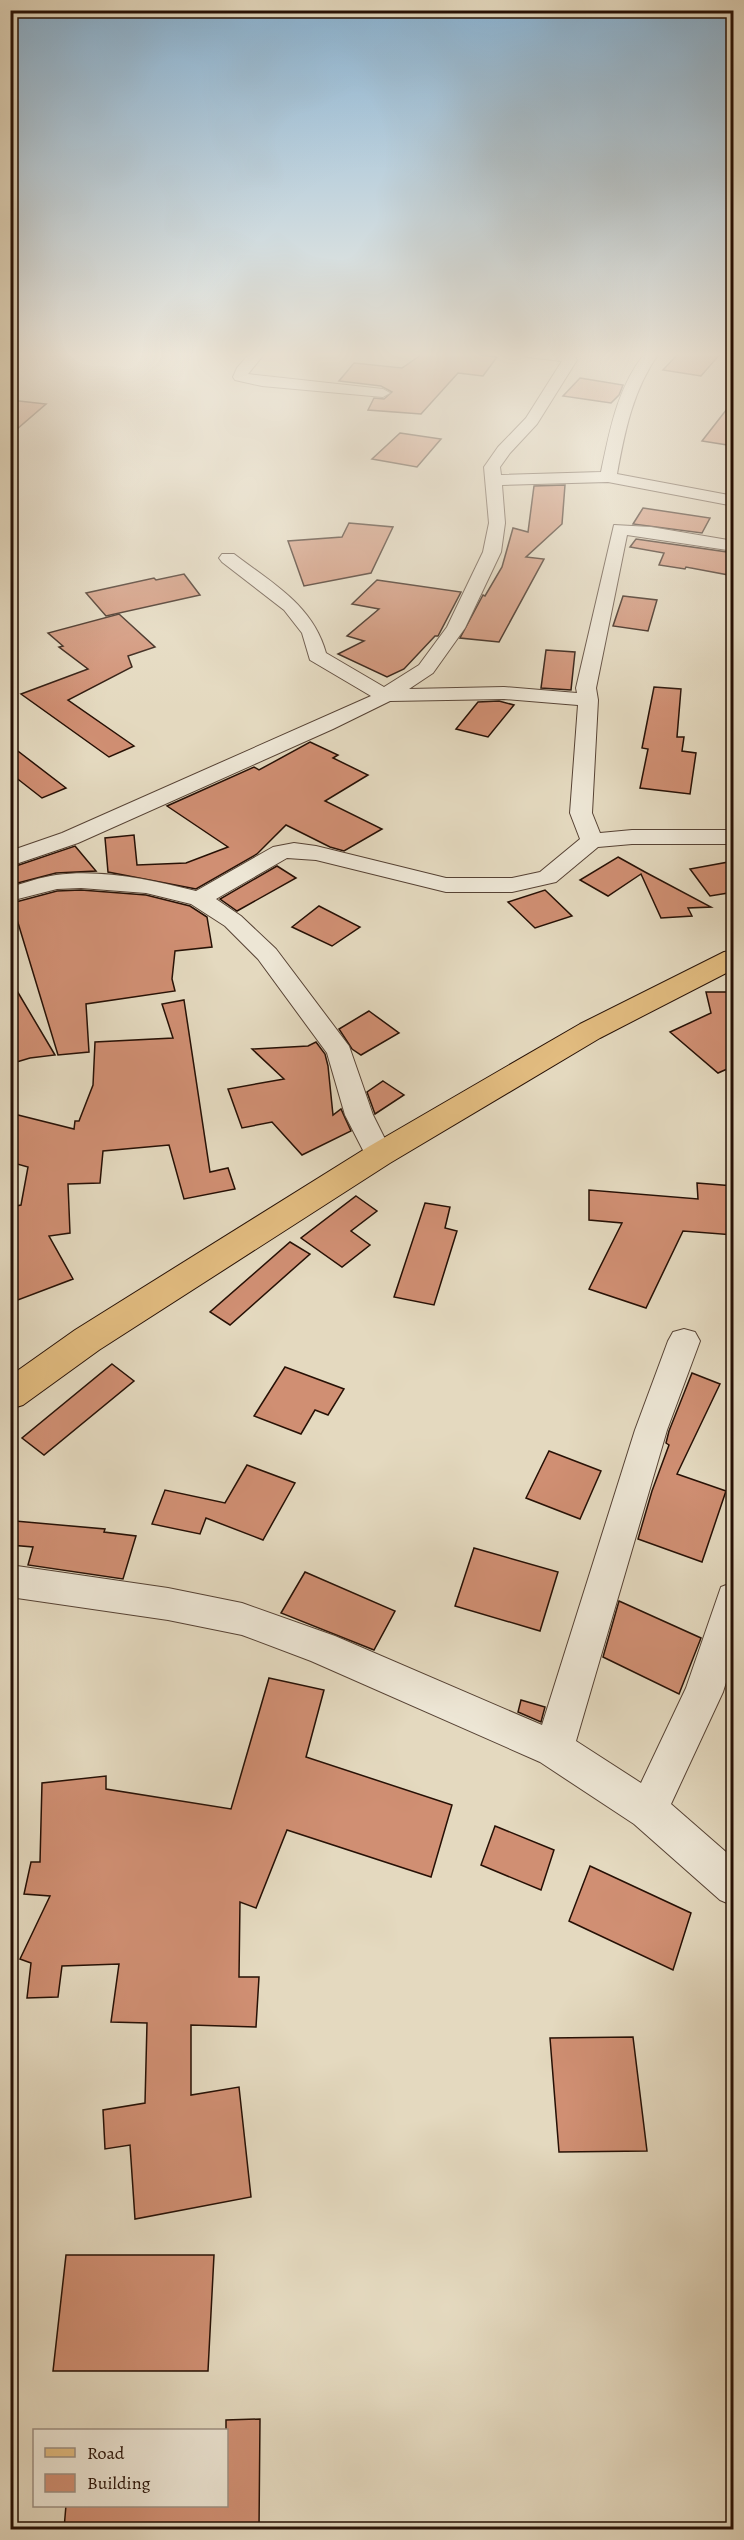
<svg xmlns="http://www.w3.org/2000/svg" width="744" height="2540" font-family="Alegreya,serif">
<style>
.building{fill:#d08f73;stroke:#261005;stroke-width:1.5}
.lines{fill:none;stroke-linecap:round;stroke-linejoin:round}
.minor-casing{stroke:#564234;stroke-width:2}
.major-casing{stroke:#261005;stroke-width:2}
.minor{fill:#ede6d5;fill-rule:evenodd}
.major{fill:#e2bc80;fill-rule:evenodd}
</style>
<rect width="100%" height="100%" fill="#e4d9bf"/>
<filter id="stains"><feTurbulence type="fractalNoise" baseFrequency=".00333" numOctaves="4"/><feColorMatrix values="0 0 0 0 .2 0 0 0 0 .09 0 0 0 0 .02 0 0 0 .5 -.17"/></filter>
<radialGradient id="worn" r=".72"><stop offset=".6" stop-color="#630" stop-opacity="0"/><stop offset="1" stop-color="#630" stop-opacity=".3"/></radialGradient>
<g class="building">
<path d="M 424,353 L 463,353 L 497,357 L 483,376 L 458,373 L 421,414 L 368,410 L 374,398 L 384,399 L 392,392 L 381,386 L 339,381 L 354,363 L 402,368 Z"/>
<path d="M 679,353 L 721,353 L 701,376 L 663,370 Z"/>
<path d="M 580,378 L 623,385 L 619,395 L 611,403 L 563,396 Z"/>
<path d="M 10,400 L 46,404 L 10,435 Z"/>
<path d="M 734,400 L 734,446 L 702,441 Z"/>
<path d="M 400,433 L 441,439 L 417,467 L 372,459 Z"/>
<path d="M 565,485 L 562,524 L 526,557 L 544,559 L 499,642 L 460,638 L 483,595 L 485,596 L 502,567 L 513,528 L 528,532 L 534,486 Z"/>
<path d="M 643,508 L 710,518 L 702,533 L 633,524 Z"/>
<path d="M 349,523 L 393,527 L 371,573 L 304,586 L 288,541 L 342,537 Z"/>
<path d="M 636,539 L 734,553 L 734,576 L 686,567 L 685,569 L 659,565 L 664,553 L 630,547 Z"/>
<path d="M 184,574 L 200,595 L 106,616 L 86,593 L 154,578 L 156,580 Z"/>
<path d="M 377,580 L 461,592 L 438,636 L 435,636 L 404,669 L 387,677 L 338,654 L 364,641 L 347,636 L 379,609 L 352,604 Z"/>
<path d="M 623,596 L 657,600 L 648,631 L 613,626 Z"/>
<path d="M 119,614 L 155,647 L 128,656 L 132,667 L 68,700 L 134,746 L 109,757 L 21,694 L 88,669 L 59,647 L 63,646 L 48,633 Z"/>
<path d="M 546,650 L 575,652 L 571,690 L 541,688 Z"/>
<path d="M 654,687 L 681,689 L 677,737 L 684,737 L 682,751 L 696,753 L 690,794 L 640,788 L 648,749 L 642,748 Z"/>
<path d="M 499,701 L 514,705 L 488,737 L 456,729 L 478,702 Z"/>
<path d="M 310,742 L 338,755 L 333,758 L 368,775 L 325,801 L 382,829 L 344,851 L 330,847 L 286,825 L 257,854 L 196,889 L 108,872 L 105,838 L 134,835 L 137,865 L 186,863 L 228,847 L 167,806 L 254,767 L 259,770 Z"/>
<path d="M 10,745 L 66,788 L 42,798 L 10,773 Z"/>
<path d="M 75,846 L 96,871 L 56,873 L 10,885 L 10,868 Z"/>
<path d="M 618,857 L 645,872 L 711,907 L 688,908 L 692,916 L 661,918 L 641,874 L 608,896 L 580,880 Z"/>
<path d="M 734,861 L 734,892 L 710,896 L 690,869 Z"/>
<path d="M 277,866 L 296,878 L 237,911 L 220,899 Z"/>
<path d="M 81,890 L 146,895 L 190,906 L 207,917 L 212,947 L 175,951 L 172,979 L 175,991 L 86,1004 L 89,1052 L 58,1055 L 12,903 L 57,891 Z"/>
<path d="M 545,890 L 572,916 L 535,928 L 508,902 Z"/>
<path d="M 319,906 L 360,927 L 332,946 L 292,927 Z"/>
<path d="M 10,979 L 55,1055 L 30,1058 L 10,1064 Z"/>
<path d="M 706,992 L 734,992 L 734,1066 L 718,1073 L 670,1032 L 711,1013 Z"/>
<path d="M 184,1000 L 210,1172 L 228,1168 L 235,1189 L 184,1199 L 169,1145 L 103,1151 L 100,1183 L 68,1184 L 70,1233 L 49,1236 L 73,1279 L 10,1303 L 10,1207 L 21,1205 L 28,1167 L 10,1162 L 10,1113 L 74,1129 L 75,1121 L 79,1121 L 93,1085 L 95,1042 L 173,1038 L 162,1004 Z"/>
<path d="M 369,1011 L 399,1033 L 361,1055 L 352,1049 L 339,1029 Z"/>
<path d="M 316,1042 L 325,1054 L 328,1066 L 333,1115 L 341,1109 L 351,1131 L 302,1155 L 272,1122 L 242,1128 L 228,1089 L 284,1079 L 252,1049 L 308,1046 Z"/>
<path d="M 383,1081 L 404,1095 L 375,1114 L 367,1092 Z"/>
<path d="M 697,1183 L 734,1186 L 734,1235 L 683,1231 L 646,1308 L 589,1289 L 622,1223 L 589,1220 L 589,1190 L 698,1199 Z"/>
<path d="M 356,1196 L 377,1211 L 351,1231 L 370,1245 L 342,1267 L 301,1238 Z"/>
<path d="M 425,1203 L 450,1207 L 445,1228 L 457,1231 L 434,1305 L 394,1297 Z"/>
<path d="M 290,1242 L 310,1254 L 230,1325 L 210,1312 Z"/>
<path d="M 112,1364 L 134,1381 L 44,1455 L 22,1438 Z"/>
<path d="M 285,1367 L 344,1389 L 328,1415 L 315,1410 L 301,1434 L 254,1416 Z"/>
<path d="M 692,1373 L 720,1384 L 677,1474 L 726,1491 L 702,1562 L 638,1539 L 652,1491 L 669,1445 L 666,1443 L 669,1431 Z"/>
<path d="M 549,1451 L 601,1471 L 580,1519 L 526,1498 Z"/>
<path d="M 247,1465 L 295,1483 L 263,1540 L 206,1518 L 200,1534 L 152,1524 L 165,1490 L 225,1503 Z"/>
<path d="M 15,1521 L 105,1529 L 104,1532 L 136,1536 L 123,1579 L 28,1565 L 33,1547 L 10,1545 Z"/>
<path d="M 474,1548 L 558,1572 L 540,1631 L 455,1606 Z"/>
<path d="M 305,1572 L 395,1611 L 374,1650 L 281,1613 Z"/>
<path d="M 619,1601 L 701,1638 L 679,1694 L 603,1657 Z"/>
<path d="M 269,1678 L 324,1690 L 306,1757 L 452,1805 L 431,1877 L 287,1830 L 256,1908 L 240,1902 L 239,1977 L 259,1977 L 256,2027 L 191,2025 L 191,2095 L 239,2087 L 251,2197 L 135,2219 L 130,2145 L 105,2149 L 103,2110 L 145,2103 L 147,2023 L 111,2022 L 119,1964 L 62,1966 L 58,1997 L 27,1998 L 31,1963 L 20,1959 L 50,1896 L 24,1894 L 31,1862 L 40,1862 L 42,1783 L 106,1776 L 106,1789 L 231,1809 Z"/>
<path d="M 521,1700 L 545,1707 L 541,1722 L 518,1712 Z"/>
<path d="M 495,1826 L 554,1850 L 541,1890 L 481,1865 Z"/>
<path d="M 590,1866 L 691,1913 L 673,1970 L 569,1921 Z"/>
<path d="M 633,2037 L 647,2151 L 559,2152 L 550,2038 Z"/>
<path d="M 66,2255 L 214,2255 L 208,2371 L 53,2371 Z"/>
<path d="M 260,2419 L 259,2529 L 64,2529 L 66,2505 L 226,2505 L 226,2420 Z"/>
</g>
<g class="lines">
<g class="minor-casing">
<g id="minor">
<path d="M 250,353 L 265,353 L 248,374 L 383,389 L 390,393 L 383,397 L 262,386 L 235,380 L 233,377 L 237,368 Z"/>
<path d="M 520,353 L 569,353 L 573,354 L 577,360 L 537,424 L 510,453 L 500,467 L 501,475 L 601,472 C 610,430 617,388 645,353 L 659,353 C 633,390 625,430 617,474 L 734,496 L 734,506 L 608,482 L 502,485 L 505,523 L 501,552 L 465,628 L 433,673 L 409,689 L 504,687 L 577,693 L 576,688 L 614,525 L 651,527 L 734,541 L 734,551 L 627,535 L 596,688 L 598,700 L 592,813 L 600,833 L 632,830 L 734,830 L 734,844 L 632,844 L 598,847 L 556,882 L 512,892 L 446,892 L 316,860 L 287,858 L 216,899 L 241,916 L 276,949 L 349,1046 L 373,1115 L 393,1155 L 389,1162 L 379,1165 L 369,1162 L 345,1115 L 327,1053 L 258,959 L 225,926 L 191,904 L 146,893 L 81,888 L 57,889 L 10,901 L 10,887 C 25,883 41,877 56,875 C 102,869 152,880 196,891 L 273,847 L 294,843 L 316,846 L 446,878 L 512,878 L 540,872 L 580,839 L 570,813 L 578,705 L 504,699 L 390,701 L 333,729 L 78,843 L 10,866 L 10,851 L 62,833 L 371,696 L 310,660 L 302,633 L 284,610 L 222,562 L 219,558 L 222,554 L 234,554 C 272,583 313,605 326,653 L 384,687 L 419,665 L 447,627 L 483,552 L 489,523 L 484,467 L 498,447 L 526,418 L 562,361 L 527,357 Z"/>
<path d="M 684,1329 L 695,1332 L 700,1341 L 667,1430 L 576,1741 L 641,1783 L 686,1688 L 721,1587 L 734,1582 L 734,1657 L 723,1692 L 671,1804 L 734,1859 L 734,1906 L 720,1900 L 634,1824 L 540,1762 L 311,1661 L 242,1635 L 168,1620 L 10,1597 L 10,1565 L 168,1588 L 242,1603 L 335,1636 L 542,1725 L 635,1430 L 668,1341 L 673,1332 Z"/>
</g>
</g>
<g class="major-casing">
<path id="major" d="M 734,950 L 734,969 L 600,1038 L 390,1163 L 99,1350 L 23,1405 L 10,1409 L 10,1376 L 75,1330 L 368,1147 L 580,1024 L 724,952 Z"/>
</g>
<use href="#minor" class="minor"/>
<use href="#major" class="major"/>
</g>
<linearGradient id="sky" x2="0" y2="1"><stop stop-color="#89b5d7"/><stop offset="0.5" stop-color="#f3eee2"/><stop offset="1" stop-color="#f3eee2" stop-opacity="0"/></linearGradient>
<rect width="744" height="709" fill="url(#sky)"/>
<rect width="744" height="2540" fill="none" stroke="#e4d9bf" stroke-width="36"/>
<rect x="12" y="12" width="720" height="2516" fill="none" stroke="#261005" stroke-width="3"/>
<rect x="18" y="18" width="708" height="2504" fill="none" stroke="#261005" stroke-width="1.5"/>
<rect x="33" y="2429" width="195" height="78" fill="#ede6d5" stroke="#9d9082" stroke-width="1.5"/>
<rect x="45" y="2448" width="30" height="9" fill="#e2bc80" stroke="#9d9082" stroke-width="1.5"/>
<text x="87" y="2459" font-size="18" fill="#261005">Road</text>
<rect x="45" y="2474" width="30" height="18" fill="#d08f73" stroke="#9d9082" stroke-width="1.5"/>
<text x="87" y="2489" font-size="18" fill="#261005">Building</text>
<rect width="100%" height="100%" filter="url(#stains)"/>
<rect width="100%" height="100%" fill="url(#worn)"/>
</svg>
